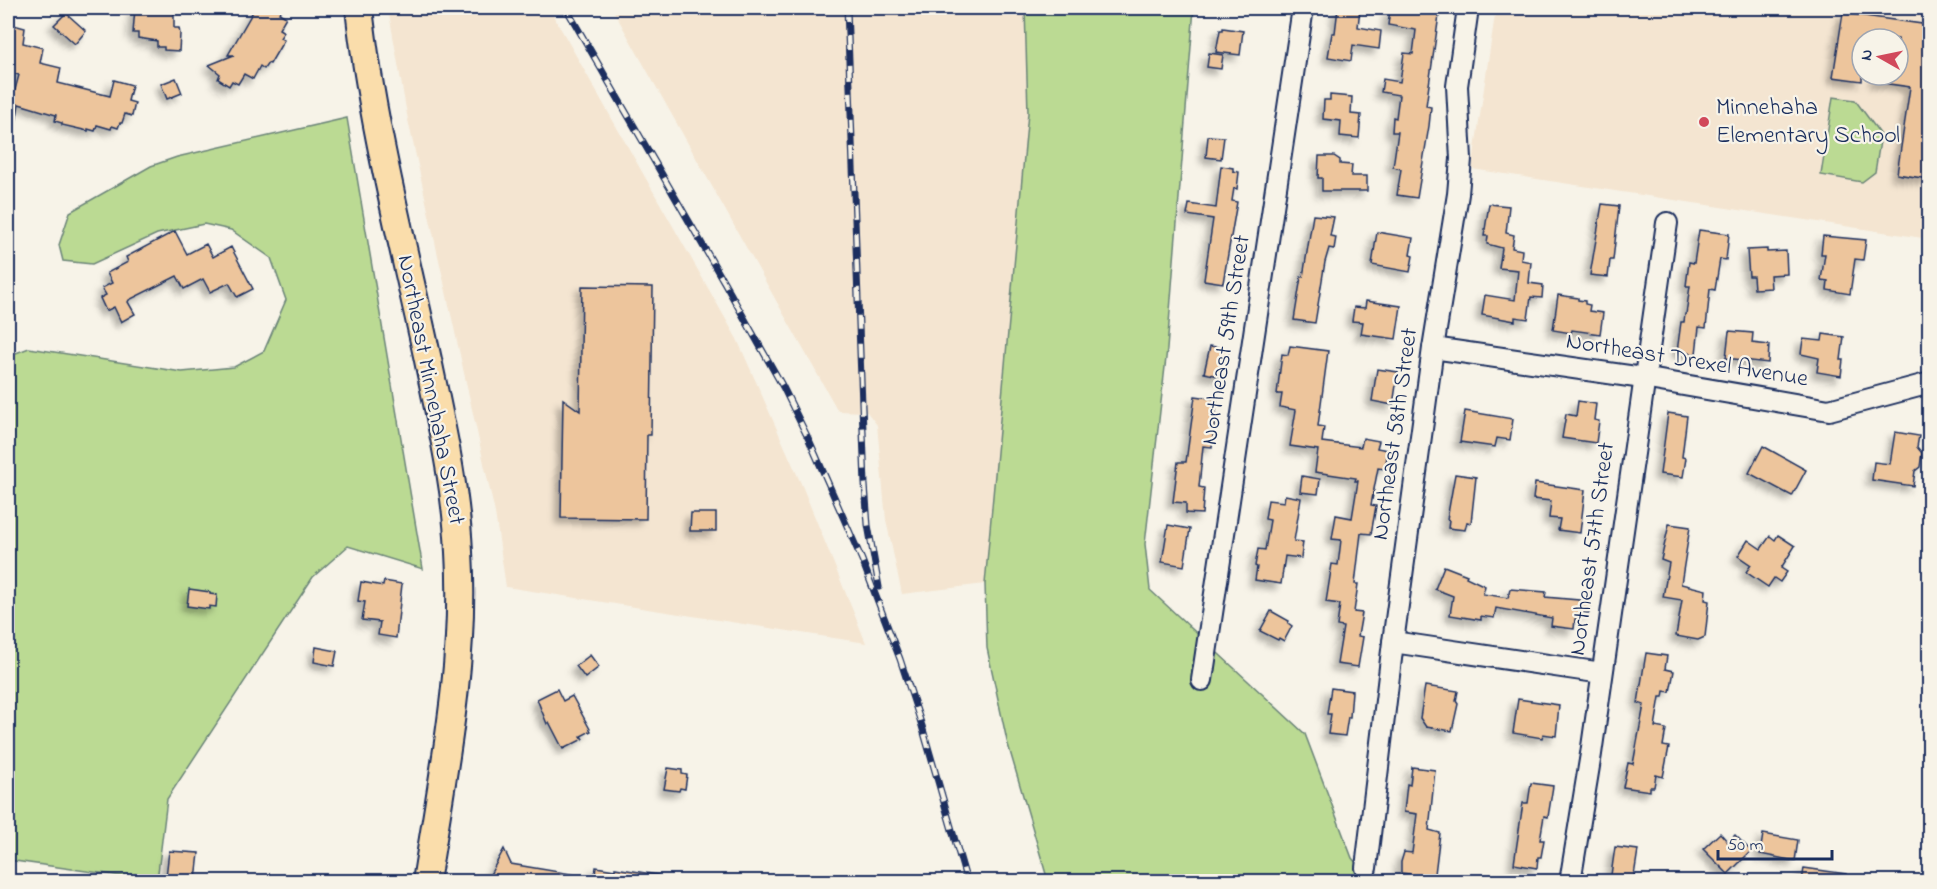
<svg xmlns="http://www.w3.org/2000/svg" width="1937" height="889" font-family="'Indie Flower',sans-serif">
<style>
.built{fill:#f4e5d1;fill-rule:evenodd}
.green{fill:#bbda93;stroke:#6b8478;stroke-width:1.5}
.building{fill:#edc59c;stroke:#1b2f5e;stroke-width:1.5;filter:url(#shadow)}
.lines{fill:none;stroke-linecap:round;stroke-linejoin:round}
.minor-casing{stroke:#1b2f5e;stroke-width:24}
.major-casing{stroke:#1b2f5e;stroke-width:30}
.minor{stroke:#f7f3e8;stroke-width:20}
.major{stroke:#faddab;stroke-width:26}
.rail-casing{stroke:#1b2f5e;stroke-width:7}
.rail{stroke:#f7f3e8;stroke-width:4.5;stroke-dasharray:14;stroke-linecap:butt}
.poi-dot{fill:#d1495b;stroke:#f7f3e8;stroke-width:2}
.labels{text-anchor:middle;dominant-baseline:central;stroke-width:4.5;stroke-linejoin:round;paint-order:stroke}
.poi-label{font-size:24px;fill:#1b2f5e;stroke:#f7f3e8;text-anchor:start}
.street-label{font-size:24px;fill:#1b2f5e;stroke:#f7f3e8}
</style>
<defs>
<filter id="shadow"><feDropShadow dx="-5.5" dy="5.5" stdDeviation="3" flood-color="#0004"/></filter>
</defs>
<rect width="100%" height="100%" fill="#f7f3e8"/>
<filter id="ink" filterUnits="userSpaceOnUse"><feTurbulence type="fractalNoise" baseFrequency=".0167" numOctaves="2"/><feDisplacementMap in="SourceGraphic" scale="12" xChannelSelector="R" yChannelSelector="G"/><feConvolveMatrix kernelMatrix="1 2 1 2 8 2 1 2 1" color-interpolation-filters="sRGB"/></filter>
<g filter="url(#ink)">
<g class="built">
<path d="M 388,8 L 549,8 L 737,339 L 803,488 L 866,643 L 506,587 L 495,513 L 408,120 Z"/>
<path d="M 612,8 L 1025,8 L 1028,113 L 985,584 L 902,594 L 886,520 L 877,425 L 867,412 L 838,411 Z"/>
<path d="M 1496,8 L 1929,8 L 1929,239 L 1472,169 ZM 1862,39 L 1898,39 L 1898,75 L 1862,75 Z"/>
</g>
<g class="green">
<path d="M 1025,8 L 1194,8 L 1167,349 L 1145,544 L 1150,590 L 1305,734 L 1352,858 L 1371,881 L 1048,881 L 1007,741 L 987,648 L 985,584 L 1028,113 Z"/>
<path d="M 1833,97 L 1855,100 L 1881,135 L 1875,172 L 1862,182 L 1821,175 Z"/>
<path d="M 347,118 L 423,569 L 348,546 L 313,577 L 167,799 L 157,881 L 8,860 L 8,356 L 29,348 L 182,372 L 234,367 L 264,351 L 286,300 L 271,258 L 231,230 L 204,224 L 157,234 L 92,264 L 63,261 L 59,245 L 70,212 L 151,166 L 177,157 Z"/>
</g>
<g class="building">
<path d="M 135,8 L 174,8 L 174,28 L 179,28 L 180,34 L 179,51 L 164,50 L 164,47 L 157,47 L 157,41 L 138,38 L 138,33 L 133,33 Z"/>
<path d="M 255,8 L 283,8 L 279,13 L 286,17 L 279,29 L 284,32 L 280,38 L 284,40 L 270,64 L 268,63 L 264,69 L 260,66 L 253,79 L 244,74 L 238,84 L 232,81 L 229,86 L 218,79 L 220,74 L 209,65 L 234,55 L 228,55 Z"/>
<path d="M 1338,8 L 1360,8 L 1358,27 L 1381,31 L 1379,49 L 1353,45 L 1351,61 L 1328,57 L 1332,33 L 1335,33 Z"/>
<path d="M 1410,8 L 1440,8 L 1426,106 L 1431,107 L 1429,126 L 1417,198 L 1397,195 L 1401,169 L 1393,167 L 1398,132 L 1392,132 L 1393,117 L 1396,118 L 1399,95 L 1381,92 L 1383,79 L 1400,82 L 1404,53 L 1413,54 L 1416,30 L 1388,25 L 1390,10 L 1409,13 Z"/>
<path d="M 66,13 L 86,31 L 75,44 L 54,25 Z"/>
<path d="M 1843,13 L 1929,25 L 1929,179 L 1897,174 L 1910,87 L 1875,82 L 1875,75 L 1898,75 L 1898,39 L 1862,39 L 1862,81 L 1833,77 Z"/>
<path d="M 10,24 L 25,28 L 23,43 L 43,48 L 40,63 L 61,68 L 58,83 L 110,96 L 114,80 L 132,85 L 128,101 L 135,103 L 132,116 L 125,114 L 122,123 L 120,123 L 118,128 L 112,126 L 111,129 L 97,125 L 95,131 L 88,129 L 88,131 L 62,125 L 62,123 L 55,121 L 56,115 L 19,104 L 14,135 L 8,134 L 8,96 L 13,97 L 19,75 L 8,72 L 8,32 Z"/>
<path d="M 1223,28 L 1243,31 L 1240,55 L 1216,52 L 1220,30 L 1223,30 Z"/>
<path d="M 1209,53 L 1223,55 L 1221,69 L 1207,67 Z"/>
<path d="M 176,78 L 182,93 L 167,99 L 161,84 Z"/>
<path d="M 1330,95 L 1352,97 L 1351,114 L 1361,115 L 1359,138 L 1340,136 L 1341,121 L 1323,119 L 1324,100 L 1330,100 Z"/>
<path d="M 1208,136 L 1224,137 L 1221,159 L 1206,157 Z"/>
<path d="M 1319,156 L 1334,156 L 1340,160 L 1340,164 L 1352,165 L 1351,176 L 1367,176 L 1367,191 L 1322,191 L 1322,178 L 1318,178 Z"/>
<path d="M 1221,166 L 1233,168 L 1233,171 L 1239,172 L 1237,189 L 1234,188 L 1232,201 L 1237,202 L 1223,283 L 1204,280 L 1213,219 L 1187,215 L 1189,204 L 1216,208 Z"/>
<path d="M 1489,204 L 1509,206 L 1506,233 L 1514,235 L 1512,248 L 1522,250 L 1521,260 L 1531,262 L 1529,283 L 1543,285 L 1542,298 L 1531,297 L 1528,319 L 1515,317 L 1515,321 L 1482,315 L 1485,295 L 1515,300 L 1518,270 L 1499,268 L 1502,248 L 1487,244 L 1488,236 L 1484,236 Z"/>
<path d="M 1602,204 L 1619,206 L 1613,260 L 1610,260 L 1608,277 L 1590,275 Z"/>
<path d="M 1313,215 L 1334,217 L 1330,236 L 1336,237 L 1334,249 L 1329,248 L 1325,262 L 1315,323 L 1294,320 L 1301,277 L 1303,277 Z"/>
<path d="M 1699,230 L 1729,234 L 1726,260 L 1720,259 L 1715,290 L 1710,289 L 1706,328 L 1699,327 L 1696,354 L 1677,352 L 1681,322 L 1684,322 L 1685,314 L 1686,314 L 1690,286 L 1686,286 L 1689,262 L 1694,263 Z"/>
<path d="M 175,231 L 187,254 L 206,244 L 213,257 L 231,247 L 253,289 L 237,297 L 229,283 L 210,292 L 203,279 L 184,289 L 177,276 L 129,300 L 128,302 L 135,314 L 121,322 L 114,307 L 106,311 L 100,298 L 106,295 L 102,288 L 112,283 L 107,273 L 128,262 L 126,257 Z"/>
<path d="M 1377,232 L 1413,238 L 1410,255 L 1413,256 L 1410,272 L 1372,265 Z"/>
<path d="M 1823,236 L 1866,240 L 1863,260 L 1855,259 L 1850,294 L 1827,290 L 1828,281 L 1821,280 L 1825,254 L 1821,254 Z"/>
<path d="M 1767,249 L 1767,252 L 1786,251 L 1787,274 L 1770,275 L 1771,288 L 1754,289 L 1753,276 L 1749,276 L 1747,250 Z"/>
<path d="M 582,286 L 653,287 L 651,435 L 647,435 L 646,519 L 561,518 L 563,399 L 580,411 Z"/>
<path d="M 1558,295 L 1578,298 L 1578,300 L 1585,301 L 1585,304 L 1590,305 L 1589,311 L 1603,313 L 1600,334 L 1572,330 L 1571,333 L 1553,330 Z"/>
<path d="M 1366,301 L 1401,306 L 1396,339 L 1361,334 L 1363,322 L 1352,321 L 1354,307 L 1365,308 Z"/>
<path d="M 1729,331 L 1753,333 L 1752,343 L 1769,345 L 1768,363 L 1726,358 Z"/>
<path d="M 1823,334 L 1844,337 L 1841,360 L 1843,360 L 1841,376 L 1817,372 L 1819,358 L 1801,354 L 1803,339 L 1822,341 Z"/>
<path d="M 1210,346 L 1229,349 L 1224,377 L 1204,373 Z"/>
<path d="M 1290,346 L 1328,351 L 1318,426 L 1324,427 L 1322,442 L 1361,447 L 1363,438 L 1379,441 L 1377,448 L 1388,450 L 1385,469 L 1378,468 L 1371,505 L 1376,506 L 1371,534 L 1361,533 L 1355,584 L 1358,584 L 1354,612 L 1362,613 L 1358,636 L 1363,637 L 1358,667 L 1337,664 L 1343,627 L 1337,626 L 1340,604 L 1326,602 L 1332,564 L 1338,565 L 1341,540 L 1332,539 L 1336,515 L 1352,518 L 1358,481 L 1355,481 L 1356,478 L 1315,472 L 1318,450 L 1290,446 L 1296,410 L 1280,407 L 1282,394 L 1277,394 L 1282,354 L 1288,355 Z"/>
<path d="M 1377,369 L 1398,372 L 1393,405 L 1372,401 Z"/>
<path d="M 1195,396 L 1217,399 L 1212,447 L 1203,446 L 1199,487 L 1204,488 L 1202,514 L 1186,513 L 1186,503 L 1173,502 L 1178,462 L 1186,462 Z"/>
<path d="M 1578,401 L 1596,404 L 1594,420 L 1599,421 L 1596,443 L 1562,438 L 1566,414 L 1576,416 Z"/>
<path d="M 1465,411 L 1513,419 L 1510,440 L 1497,438 L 1495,447 L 1460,442 Z"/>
<path d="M 1668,413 L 1687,416 L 1682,457 L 1686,458 L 1683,477 L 1660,474 Z"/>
<path d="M 1895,432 L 1919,436 L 1917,447 L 1922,453 L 1920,467 L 1915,471 L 1913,486 L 1872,480 L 1874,462 L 1890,464 Z"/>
<path d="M 1763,446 L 1806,470 L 1792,496 L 1749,473 Z"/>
<path d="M 1455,474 L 1476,477 L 1471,523 L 1467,522 L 1465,530 L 1448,528 L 1449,520 L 1447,519 Z"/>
<path d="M 1302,476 L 1320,479 L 1318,494 L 1300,492 Z"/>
<path d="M 1535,483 L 1585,490 L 1580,533 L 1558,530 L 1560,519 L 1549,518 L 1551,501 L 1533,499 Z"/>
<path d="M 1285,495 L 1301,498 L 1294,541 L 1303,542 L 1301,558 L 1285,556 L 1281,584 L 1255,580 L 1257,567 L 1255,566 L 1258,549 L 1265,550 L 1270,520 L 1265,519 L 1268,500 L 1284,502 Z"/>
<path d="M 691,513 L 716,513 L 716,531 L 690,531 Z"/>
<path d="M 1669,524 L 1690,527 L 1681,584 L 1706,590 L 1705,600 L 1709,601 L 1705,637 L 1698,640 L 1676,636 L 1682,600 L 1663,597 L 1669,563 L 1661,560 Z"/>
<path d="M 1168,525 L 1190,529 L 1184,566 L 1162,562 Z"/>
<path d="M 1778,535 L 1795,546 L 1781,568 L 1787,572 L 1780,582 L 1774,578 L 1768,587 L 1746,572 L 1751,565 L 1738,556 L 1748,540 L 1761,549 L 1770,536 L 1775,540 Z"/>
<path d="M 1444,566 L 1467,575 L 1466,577 L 1485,586 L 1483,594 L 1508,598 L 1510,589 L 1546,592 L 1545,597 L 1590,601 L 1589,613 L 1580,612 L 1579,619 L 1575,619 L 1574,629 L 1551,626 L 1552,618 L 1496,608 L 1494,618 L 1481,616 L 1481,620 L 1450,615 L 1453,596 L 1435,589 Z"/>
<path d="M 384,581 L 402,584 L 396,638 L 378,635 L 380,622 L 362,620 L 365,602 L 358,601 L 361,582 L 383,586 Z"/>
<path d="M 189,589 L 210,592 L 210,594 L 217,595 L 216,607 L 209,606 L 209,609 L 187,606 Z"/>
<path d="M 1271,611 L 1289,621 L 1288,623 L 1292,626 L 1284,641 L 1279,638 L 1278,640 L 1260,631 Z"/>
<path d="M 316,647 L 337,651 L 334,666 L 314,662 Z"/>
<path d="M 1646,653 L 1667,656 L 1665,669 L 1674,671 L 1670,692 L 1664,691 L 1663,697 L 1660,697 L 1655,727 L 1666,729 L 1663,746 L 1669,747 L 1663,777 L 1656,775 L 1654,787 L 1650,787 L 1650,791 L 1623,787 L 1628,763 L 1633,764 L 1644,705 L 1638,703 Z"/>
<path d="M 590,655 L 599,667 L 585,678 L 576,666 Z"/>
<path d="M 1425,686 L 1458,691 L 1456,701 L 1458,704 L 1452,731 L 1426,727 L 1420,718 Z"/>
<path d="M 1331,688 L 1352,691 L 1350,717 L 1348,717 L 1345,736 L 1328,734 L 1331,714 L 1327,714 Z"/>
<path d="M 557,689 L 563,701 L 572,696 L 591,731 L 581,736 L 583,739 L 563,749 L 549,722 L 547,724 L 537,699 Z"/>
<path d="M 1518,699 L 1559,705 L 1556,736 L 1543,734 L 1542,738 L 1513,733 Z"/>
<path d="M 1412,767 L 1435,770 L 1429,830 L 1440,833 L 1434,882 L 1408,882 L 1409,874 L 1401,873 L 1401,862 L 1404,852 L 1412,853 L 1417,814 L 1404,812 L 1407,784 L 1410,785 Z"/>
<path d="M 668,768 L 682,770 L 682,774 L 687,775 L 685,789 L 680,788 L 679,791 L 664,789 Z"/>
<path d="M 1531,783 L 1553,786 L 1548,817 L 1544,816 L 1540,840 L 1544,840 L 1541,857 L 1538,857 L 1537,868 L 1514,864 L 1523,803 L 1528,803 Z"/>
<path d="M 1720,833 L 1728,842 L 1735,835 L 1751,851 L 1728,874 L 1703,849 Z"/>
<path d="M 1763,834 L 1798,840 L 1795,861 L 1760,854 Z"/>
<path d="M 1615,847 L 1638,850 L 1633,882 L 1610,882 Z"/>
<path d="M 504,849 L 511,864 L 577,875 L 576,882 L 486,882 Z"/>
<path d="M 169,851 L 199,853 L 196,880 L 166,877 Z"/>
<path d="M 596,867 L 615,870 L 615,868 L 658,875 L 657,882 L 594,882 Z"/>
<path d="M 1804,868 L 1846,874 L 1845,882 L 1802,882 Z"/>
</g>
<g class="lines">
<g class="minor-casing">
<g id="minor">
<path d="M 1433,348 L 1643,378 L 1829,410 L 1930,383"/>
<path d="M 1393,642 L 1602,673"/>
<path d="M 1202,680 L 1303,8"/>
<path d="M 1366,868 L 1393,642 L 1433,348 L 1458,194 L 1461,159 L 1457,86 L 1468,8"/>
<path d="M 1570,882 L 1591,754 L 1667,223"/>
</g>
</g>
<g class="major-casing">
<path id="major" d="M 359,8 C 372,126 403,243 428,360 C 441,423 456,487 459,552 C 466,663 443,772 426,882"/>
</g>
<use href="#minor" class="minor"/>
<use href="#major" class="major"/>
<g class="rail-casing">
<g id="rail">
<path d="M 566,8 L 724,282 L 783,387 L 810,442 L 862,560 L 900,659 L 922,726 L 967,882"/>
<path d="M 847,8 L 865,484 L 868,525 L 879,587"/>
</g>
</g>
<use href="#rail" class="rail"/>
</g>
</g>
<circle class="poi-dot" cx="1704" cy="122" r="6"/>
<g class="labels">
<g class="poi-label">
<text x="1716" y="108">Minnehaha<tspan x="1716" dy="28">Elementary School</tspan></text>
</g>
<g class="street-label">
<text transform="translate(1227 340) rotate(-81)">Northeast 59th Street</text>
<text transform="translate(1687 361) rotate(9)">Northeast Drexel Avenue</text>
<text transform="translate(430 390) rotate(79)">Northeast Minnehaha Street</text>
<text transform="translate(1396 434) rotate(-82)">Northeast 58th Street</text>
<text transform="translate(1593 549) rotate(-82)">Northeast 57th Street</text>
</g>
</g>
<rect width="1937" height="889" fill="none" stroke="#f7f3e8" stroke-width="30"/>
<rect x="15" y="15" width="1907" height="859" fill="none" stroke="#1b2f5e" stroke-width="2" filter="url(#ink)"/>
<g transform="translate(1880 57) rotate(279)"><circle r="28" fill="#f7f3e8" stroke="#9fa5b1" stroke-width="1.5"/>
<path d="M0-4.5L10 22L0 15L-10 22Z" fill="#d1495b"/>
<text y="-9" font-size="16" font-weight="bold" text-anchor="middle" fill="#1b2f5e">N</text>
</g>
<path d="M1718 850v9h114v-9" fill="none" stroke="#1b2f5e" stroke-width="3"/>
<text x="1727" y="850" font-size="18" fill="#1b2f5e" stroke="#f7f3e8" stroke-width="4.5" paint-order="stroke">50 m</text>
</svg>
